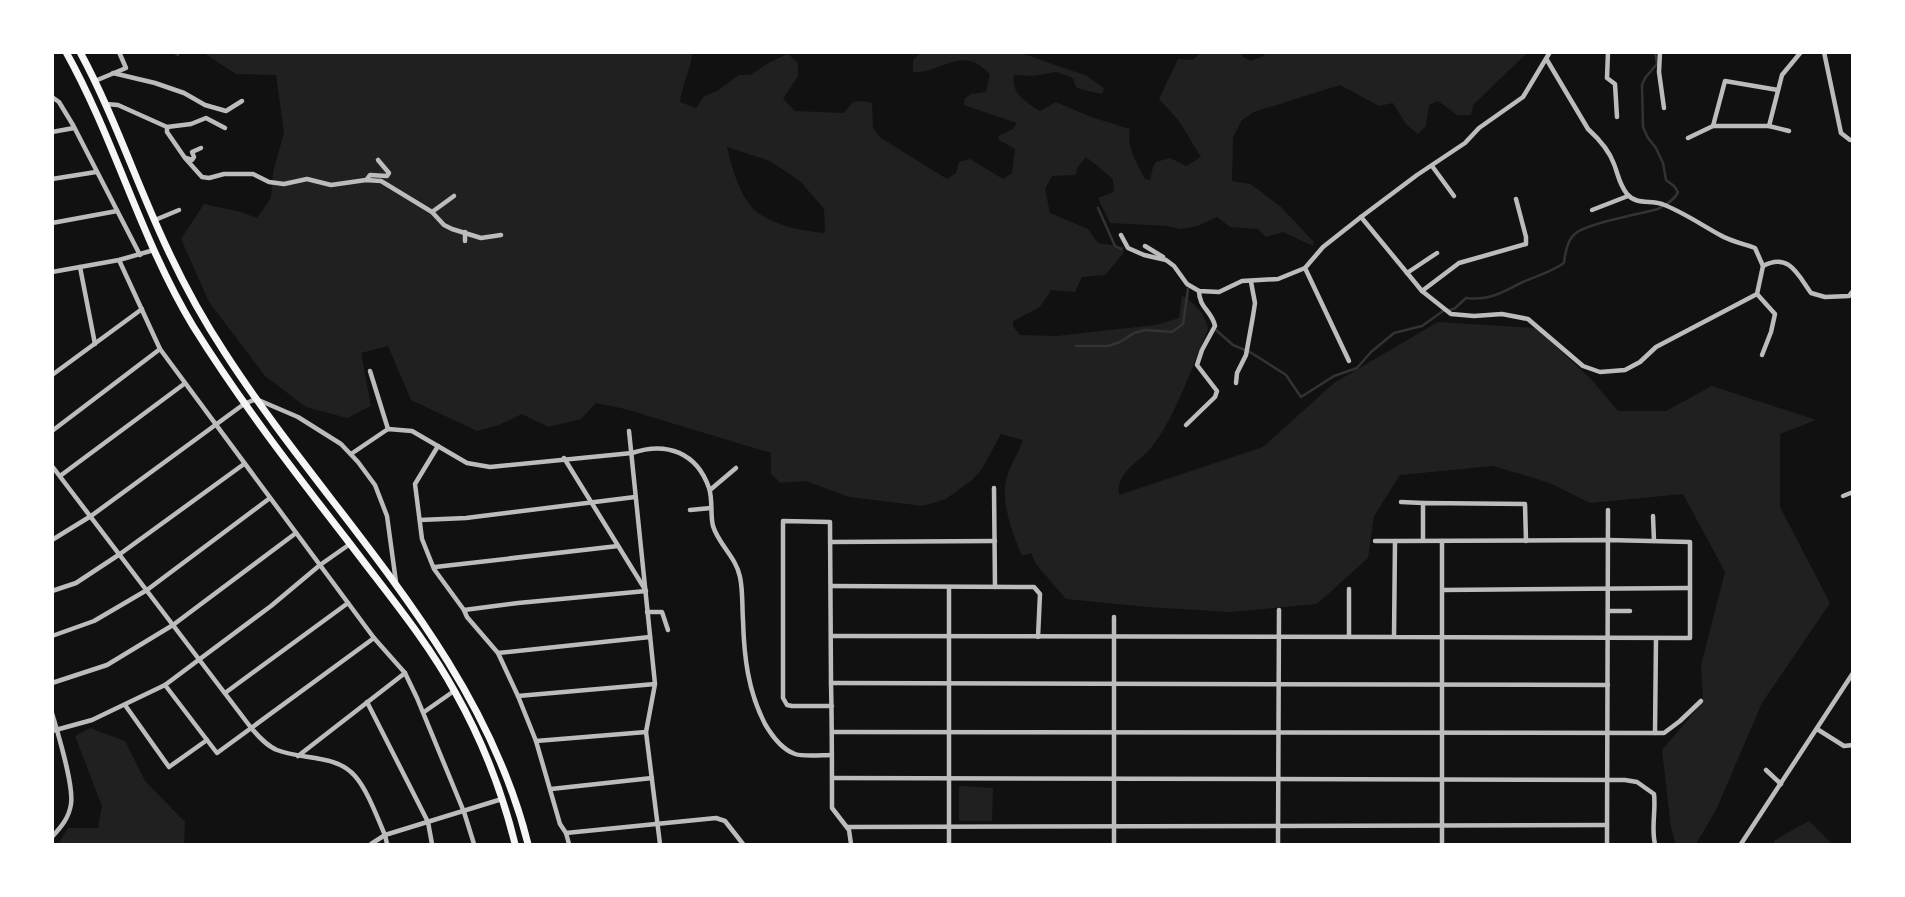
<svg xmlns="http://www.w3.org/2000/svg" width="1905" height="897" font-family="'IBM Plex Serif',serif">
<style>
.green{fill:#202020;fill-rule:evenodd}
.lines{fill:none;stroke-linecap:round;stroke-linejoin:round}
.stream{stroke:#333;stroke-width:2.5}
.minor{stroke:#bcbcbc;stroke-width:4.5}
.primary{stroke:#f5f5f5;stroke-width:7}
</style>
<rect width="100%" height="100%" fill="#111"/>
<g class="green">
<path d="M 1201,52 L 1241,53 L 1243,57 L 1251,61 L 1264,56 L 1266,52 L 1527,53 L 1474,104 L 1471,115 L 1457,115 L 1438,101 L 1429,105 L 1426,126 L 1418,134 L 1406,124 L 1393,103 L 1379,106 L 1340,85 L 1254,112 L 1242,120 L 1233,137 L 1232,181 L 1250,184 L 1260,191 L 1281,207 L 1314,242 L 1313,246 L 1283,232 L 1266,237 L 1258,229 L 1230,227 L 1217,217 L 1198,226 L 1180,229 L 1167,226 L 1110,223 L 1098,198 L 1114,192 L 1113,179 L 1086,157 L 1078,167 L 1075,175 L 1052,176 L 1045,189 L 1050,213 L 1088,229 L 1098,243 L 1124,247 L 1123,254 L 1105,275 L 1082,277 L 1075,292 L 1051,290 L 1040,307 L 1013,321 L 1013,326 L 1020,335 L 1056,336 L 1155,325 L 1179,318 L 1182,295 C 1195,304 1205,313 1208,329 C 1193,364 1175,419 1151,448 C 1139,462 1115,473 1119,495 L 1263,447 L 1334,383 L 1438,322 L 1536,328 L 1591,379 L 1618,411 L 1666,411 L 1712,386 L 1816,420 L 1780,434 L 1780,507 L 1830,603 L 1762,703 L 1716,810 L 1696,844 L 1676,844 L 1671,828 L 1662,750 L 1703,702 L 1701,665 L 1725,572 L 1683,494 L 1590,503 L 1550,483 L 1493,466 L 1400,475 L 1374,516 L 1368,558 L 1317,604 L 1230,612 L 1148,607 L 1066,599 L 1036,564 L 1031,553 L 1022,556 C 1012,532 1000,502 1007,476 C 1011,464 1019,452 1023,440 L 1001,434 L 982,469 L 972,480 L 946,499 L 923,506 L 849,497 L 806,481 L 781,483 L 771,474 L 771,453 L 625,409 L 596,403 L 581,419 L 548,427 L 522,414 L 499,425 L 477,431 L 411,400 L 388,346 L 361,353 L 371,406 L 347,418 L 306,407 L 265,376 L 209,302 L 181,239 L 204,204 L 241,212 L 257,218 L 271,198 L 273,172 L 284,133 L 276,75 L 236,74 L 204,53 L 692,53 C 691,70 682,84 680,102 L 696,108 L 704,96 L 717,91 L 739,75 L 750,75 L 770,62 L 788,54 L 798,63 L 798,76 L 783,99 L 795,111 L 844,113 L 853,102 L 863,101 L 872,103 L 873,128 L 881,138 L 947,179 L 956,173 L 959,162 L 970,159 L 1003,179 L 1012,173 L 1015,149 L 999,140 L 998,136 L 1013,129 L 1017,123 L 964,105 L 965,98 L 971,94 L 986,92 L 990,74 C 986,71 981,66 976,63 C 955,53 935,74 913,72 L 913,60 L 920,53 L 1021,53 L 1087,76 L 1104,88 L 1102,94 L 1084,90 L 1076,87 L 1073,78 L 1056,72 L 1033,76 L 1014,75 C 1011,94 1025,101 1040,111 L 1056,102 L 1094,118 L 1130,129 C 1126,147 1137,163 1145,179 L 1150,180 L 1153,167 L 1156,162 L 1170,158 L 1186,166 L 1201,157 L 1179,121 L 1159,99 L 1178,59 L 1193,60 ZM 727,147 L 770,161 L 800,181 L 824,209 L 825,233 C 802,231 775,226 757,212 C 741,200 731,166 727,147 Z"/>
<path d="M 90,728 L 125,741 L 145,781 L 185,822 L 184,844 L 58,844 L 68,828 L 98,828 L 102,806 L 75,736 Z"/>
<path d="M 959,786 L 993,788 L 992,821 L 959,821 Z"/>
<path d="M 1809,821 L 1832,844 L 1773,844 L 1775,840 Z"/>
</g>
<g class="lines">
<g class="stream">
<path d="M 174,52 L 178,55"/>
<path d="M 1098,208 L 1115,246 L 1121,249"/>
<path d="M 1216,330 L 1233,345 L 1250,352 L 1286,375 L 1301,397 L 1334,376 L 1357,368 L 1371,352 L 1394,333 L 1422,326 L 1443,311 L 1454,309 L 1466,298 C 1490,301 1502,292 1523,282 C 1537,276 1551,272 1564,263 C 1565,253 1567,239 1576,233 C 1589,223 1640,214 1658,209 C 1665,205 1675,200 1678,192 L 1674,186 L 1666,180 L 1663,163 L 1656,148 L 1648,138 L 1643,127 L 1642,85 L 1645,78 L 1657,64 L 1655,52"/>
<path d="M 1076,346 L 1108,346 L 1120,342 L 1134,333 L 1145,330 L 1172,332 L 1183,324 L 1188,289"/>
</g>
<g class="minor">
<path d="M 1608,52 L 1607,78 L 1615,84 L 1617,117"/>
<path d="M 1660,52 L 1659,72 L 1664,108"/>
<path d="M 1824,52 L 1841,133 L 1850,140 L 1853,140"/>
<path d="M 1547,60 L 1588,129 C 1599,139 1609,150 1614,164 C 1618,174 1619,184 1627,194 C 1636,205 1650,200 1662,204 C 1683,212 1700,224 1720,235 C 1730,241 1744,244 1755,248 L 1763,266"/>
<path d="M 113,73 L 155,83 L 184,93 L 205,105 L 226,111 L 242,101"/>
<path d="M 95,81 L 126,68 L 119,52"/>
<path d="M 52,97 L 59,102 L 73,125 L 140,255"/>
<path d="M 106,104 L 118,105 L 167,127 L 167,132 L 185,158 L 202,177 L 209,178 L 224,174 L 253,174 L 269,182 L 284,184 L 307,179 L 331,185 L 366,180 L 381,181 L 432,212 L 444,225 L 452,229 L 481,238 L 501,235"/>
<path d="M 1713,126 L 1725,81 L 1778,90"/>
<path d="M 1769,126 L 1789,131"/>
<path d="M 167,127 L 191,124 L 206,118 L 225,128"/>
<path d="M 52,132 L 74,128"/>
<path d="M 1688,138 L 1713,126 L 1769,126 L 1782,75 L 1801,52"/>
<path d="M 186,158 L 192,160 L 194,157 L 192,152 L 201,148"/>
<path d="M 1432,166 L 1454,196"/>
<path d="M 52,179 L 96,172"/>
<path d="M 367,179 L 370,175 L 387,176 L 389,173 L 378,160"/>
<path d="M 1592,210 L 1628,196"/>
<path d="M 432,212 L 454,196"/>
<path d="M 1361,217 L 1422,291 L 1451,314 L 1474,316 L 1502,314 L 1528,319 L 1583,366 L 1600,372 L 1625,370 L 1640,362 L 1656,347 L 1757,294 L 1763,266 C 1789,252 1798,275 1811,293 L 1825,297 L 1849,296 L 1853,291"/>
<path d="M 155,220 L 179,210"/>
<path d="M 52,223 L 117,211"/>
<path d="M 1121,235 L 1128,248 L 1144,255 L 1166,260 L 1174,266 L 1187,284 L 1199,291 L 1219,292 L 1242,281 L 1278,279 L 1305,268 L 1323,247 L 1361,217 L 1417,175 L 1465,143 L 1479,128 L 1523,97 L 1550,52"/>
<path d="M 465,241 L 465,232"/>
<path d="M 1145,246 L 1163,257"/>
<path d="M 119,260 L 160,349 L 374,638 L 405,673 L 417,698 L 464,812 L 474,844"/>
<path d="M 80,267 L 95,344"/>
<path d="M 1305,268 L 1349,361"/>
<path d="M 52,272 L 119,260 L 154,250"/>
<path d="M 1407,273 L 1437,253"/>
<path d="M 1422,291 L 1459,263 L 1526,244 L 1526,237 L 1516,199"/>
<path d="M 1757,294 L 1775,314 L 1771,332 L 1762,355"/>
<path d="M 370,371 L 388,429"/>
<path d="M 52,375 L 142,309"/>
<path d="M 1236,383 L 1237,373 L 1246,355 L 1253,316 L 1255,303 L 1251,282"/>
<path d="M 1186,425 L 1215,397 L 1217,391 L 1197,365 L 1202,350 L 1215,326 C 1212,311 1199,308 1199,291"/>
<path d="M 52,431 L 160,349"/>
<path d="M 629,431 L 655,684 L 646,732 L 660,844"/>
<path d="M 438,446 L 415,484 L 422,539 L 434,569 L 464,610 L 467,617 L 498,653 L 518,696 L 536,741 L 560,824 L 566,833 L 569,844"/>
<path d="M 351,454 L 388,429 L 412,431 L 467,463 L 490,467 L 632,453 C 667,441 697,453 709,488 C 713,500 710,514 713,526 C 719,545 736,557 740,577 C 743,591 742,606 743,620 C 744,657 748,691 765,724 C 772,736 781,749 795,754 C 804,757 822,755 832,755"/>
<path d="M 52,466 L 252,729 C 259,737 267,746 277,750 C 302,760 336,754 355,776 C 368,791 377,817 385,835 L 502,799"/>
<path d="M 60,476 L 184,384"/>
<path d="M 994,488 L 995,587"/>
<path d="M 710,490 L 736,468"/>
<path d="M 1843,496 L 1853,492"/>
<path d="M 1401,502 L 1423,503"/>
<path d="M 690,510 L 711,508"/>
<path d="M 1653,516 L 1654,541"/>
<path d="M 420,520 L 466,518 L 635,497"/>
<path d="M 52,540 L 91,516 L 244,404 L 256,399 L 298,417 L 341,444 L 358,462 L 375,485 L 387,516 L 396,582"/>
<path d="M 1423,540 L 1423,503 L 1525,504 L 1526,541"/>
<path d="M 1375,541 L 1395,541"/>
<path d="M 1442,541 L 1442,844"/>
<path d="M 830,542 L 995,541"/>
<path d="M 435,567 L 618,546"/>
<path d="M 831,586 L 1034,587 L 1040,594 L 1038,637"/>
<path d="M 949,588 L 949,844"/>
<path d="M 1349,589 L 1349,637"/>
<path d="M 1443,590 L 1690,588"/>
<path d="M 52,591 L 76,583 L 120,554 L 244,464"/>
<path d="M 464,610 L 518,603 L 646,591 L 564,458"/>
<path d="M 1608,611 L 1630,611"/>
<path d="M 647,612 L 662,612 L 668,630"/>
<path d="M 52,636 L 94,621 L 147,590 L 270,498"/>
<path d="M 831,636 L 1394,637 L 1690,638 L 1690,542 L 1608,540 L 1395,541 L 1394,637"/>
<path d="M 498,653 L 650,637"/>
<path d="M 52,683 L 107,665 L 173,625 L 296,533"/>
<path d="M 831,683 L 1608,685"/>
<path d="M 165,685 L 207,740"/>
<path d="M 225,693 L 348,603"/>
<path d="M 518,696 L 655,684"/>
<path d="M 367,702 L 428,822 L 432,844"/>
<path d="M 125,705 L 169,767 L 207,740 L 217,753 L 374,638"/>
<path d="M 832,706 L 792,706 L 787,705 L 783,698 L 783,521 L 830,522 L 831,683 C 832,725 832,767 832,808 L 849,830 L 851,844"/>
<path d="M 424,712 L 454,691"/>
<path d="M 52,713 C 58,734 74,785 71,804 C 69,818 61,827 52,837"/>
<path d="M 1817,729 L 1844,746 L 1853,745"/>
<path d="M 52,731 L 92,720 L 165,685 L 271,606 L 320,565 L 350,544"/>
<path d="M 832,732 L 1655,733 L 1656,638"/>
<path d="M 1655,733 L 1664,733 L 1680,721 L 1701,701"/>
<path d="M 536,741 L 646,732"/>
<path d="M 298,756 L 405,673"/>
<path d="M 1766,770 L 1781,784"/>
<path d="M 832,778 L 1625,780 L 1637,782 L 1654,794 C 1656,811 1651,828 1655,844"/>
<path d="M 551,789 L 652,778"/>
<path d="M 848,827 L 1607,825"/>
<path d="M 566,833 L 716,818 L 725,821 L 743,844"/>
<path d="M 371,844 L 385,835 L 387,844"/>
<path d="M 1114,844 L 1114,617"/>
<path d="M 1278,844 L 1279,610"/>
<path d="M 1607,844 L 1608,510"/>
<path d="M 1741,844 L 1853,673"/>
</g>
<g class="primary">
<path d="M 66,52 C 115,140 141,240 193,326 C 241,403 296,474 351,545 C 387,593 426,639 455,692 C 482,740 502,791 515,844"/>
<path d="M 80,52 C 114,115 136,182 166,246 C 183,283 202,318 225,353 C 329,514 480,652 528,844"/>
</g>
</g>
<rect width="1905" height="897" fill="none" stroke="#ffffff" stroke-width="108"/>
</svg>
